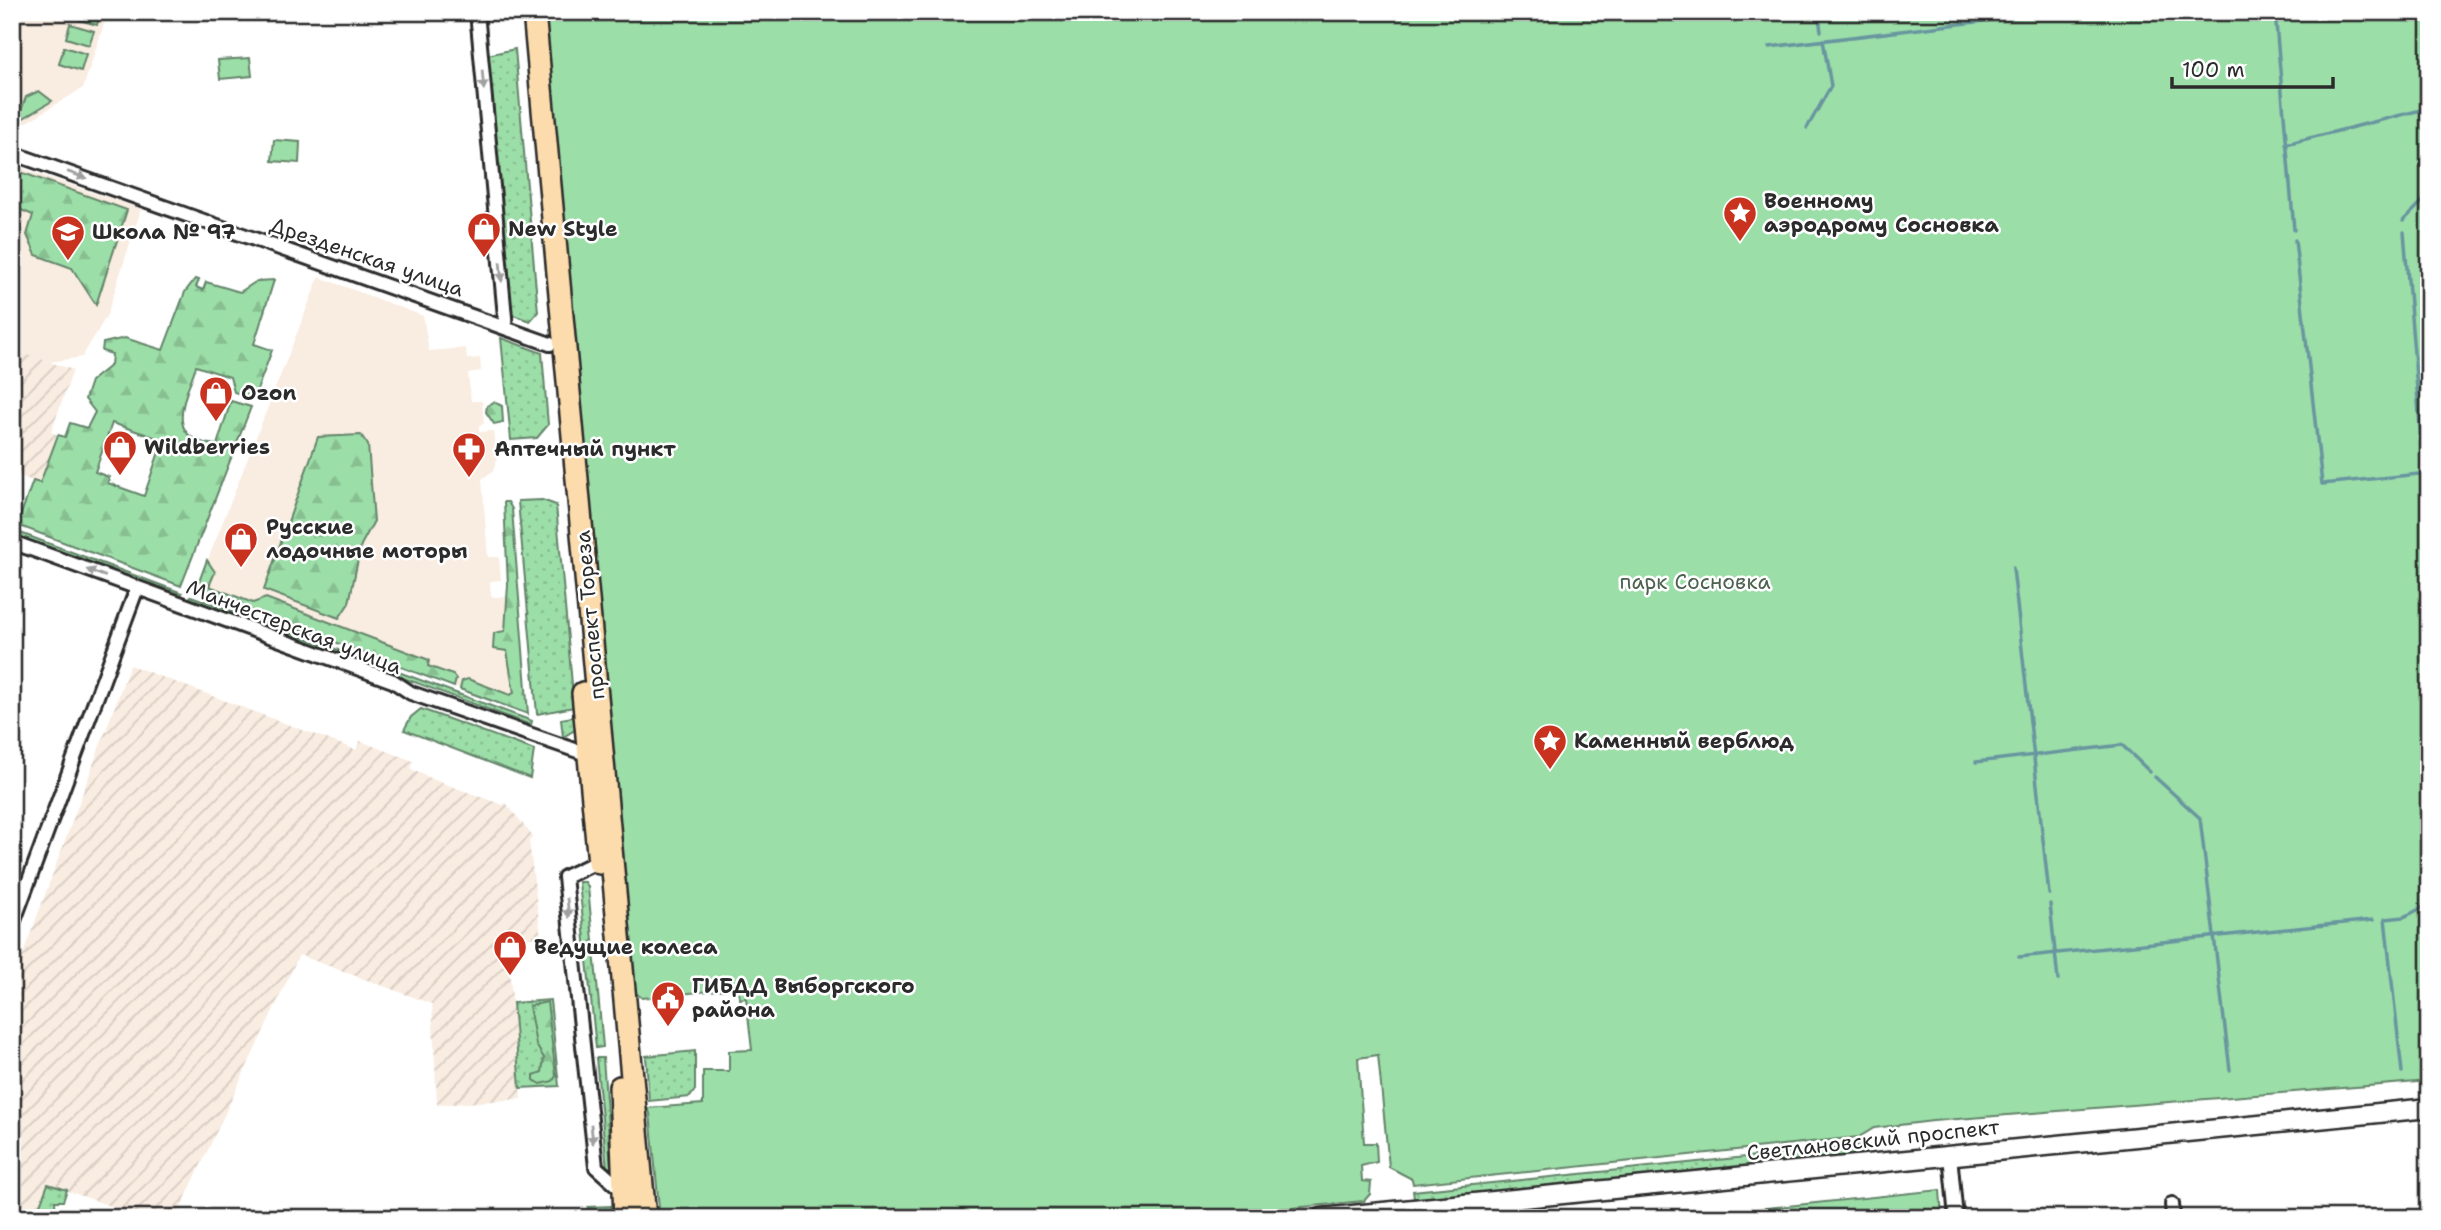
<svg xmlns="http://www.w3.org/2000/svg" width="2441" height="1230" font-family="'Shantell Sans',sans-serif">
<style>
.built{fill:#f9ece1}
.industrial{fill:url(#industrial-furrows)}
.grass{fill:url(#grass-dots);stroke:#64846a;stroke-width:2}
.forest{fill:url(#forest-firs);stroke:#64846a;stroke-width:2;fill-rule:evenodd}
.park{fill:#9cdea8;stroke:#64846a;stroke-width:2}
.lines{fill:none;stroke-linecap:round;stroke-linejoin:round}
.stream{stroke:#67969f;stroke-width:3.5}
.minor-casing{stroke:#2b2b2b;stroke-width:18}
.secondary-casing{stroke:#2b2b2b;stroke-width:23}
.primary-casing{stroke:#2b2b2b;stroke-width:26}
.minor{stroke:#fff;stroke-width:12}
.secondary{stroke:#fff;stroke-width:18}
.primary{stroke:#fcdcac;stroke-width:21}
.oneway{fill:#a0a0a0}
.labels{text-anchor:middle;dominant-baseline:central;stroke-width:5;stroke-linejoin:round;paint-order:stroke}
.poi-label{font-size:21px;font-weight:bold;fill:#2b2b2b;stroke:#fff;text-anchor:start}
.street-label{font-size:21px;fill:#2b2b2b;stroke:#fff}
.park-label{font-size:21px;fill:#4d6150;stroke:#fff}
</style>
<defs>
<pattern id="industrial-furrows" width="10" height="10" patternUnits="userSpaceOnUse" patternTransform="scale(1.75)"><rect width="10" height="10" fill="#f9ece1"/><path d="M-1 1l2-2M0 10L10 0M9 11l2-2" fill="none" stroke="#d6cbc1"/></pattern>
<pattern id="grass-dots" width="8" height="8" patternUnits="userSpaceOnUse" patternTransform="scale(1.75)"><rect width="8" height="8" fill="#9cdea8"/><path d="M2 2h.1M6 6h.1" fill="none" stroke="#87bf91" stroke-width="1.8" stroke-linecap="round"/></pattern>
<pattern id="forest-firs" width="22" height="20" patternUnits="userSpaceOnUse" patternTransform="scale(1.75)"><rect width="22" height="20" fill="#9cdea8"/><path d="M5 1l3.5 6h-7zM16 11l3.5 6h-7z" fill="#87bf91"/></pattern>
</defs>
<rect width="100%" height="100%" fill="#fff"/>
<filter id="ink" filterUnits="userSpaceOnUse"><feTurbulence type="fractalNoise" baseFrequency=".0143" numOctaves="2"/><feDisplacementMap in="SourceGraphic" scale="14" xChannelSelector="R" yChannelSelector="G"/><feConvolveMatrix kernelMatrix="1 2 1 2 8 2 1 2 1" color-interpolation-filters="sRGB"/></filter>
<g filter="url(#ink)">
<g class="built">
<path d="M 12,12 L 108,12 L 83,88 L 12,131 Z"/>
<path d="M 12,165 L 141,209 L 107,315 L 82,357 L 50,362 L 12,349 Z"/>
<path d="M 319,277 L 423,316 L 429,351 L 466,348 L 467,359 L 480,358 L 481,371 L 468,373 L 471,401 L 482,401 L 484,424 L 479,425 L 479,432 L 494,431 L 497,459 L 493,471 L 482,479 L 488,557 L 499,557 L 501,580 L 490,581 L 491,597 L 518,596 L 528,714 L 196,590 Z"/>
</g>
<g class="industrial">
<path d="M 12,349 L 73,370 L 51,432 L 58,435 L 40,484 L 12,473 Z"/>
<path d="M 130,665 L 356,750 L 360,741 L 413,761 L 411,769 L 437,781 L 503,805 L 506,803 L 533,837 L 529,841 L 541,937 L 494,942 L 495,955 L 505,954 L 506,964 L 509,964 L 521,1099 L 437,1105 L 432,1004 L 299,955 L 178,1214 L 139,1216 L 48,1184 L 35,1218 L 12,1218 L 12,984 Z"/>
</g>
<g class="grass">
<path d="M 515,49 L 538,312 L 530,321 L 513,315 L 508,305 L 487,55 Z"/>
<path d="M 501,338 L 542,353 L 548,425 L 537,438 L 511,440 Z"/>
<path d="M 542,500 L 556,505 L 574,707 L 537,714 L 518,501 Z"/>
<path d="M 15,531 L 182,593 L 181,597 L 14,536 Z"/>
<path d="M 191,596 L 532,721 L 531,725 L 189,599 Z"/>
<path d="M 421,709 L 534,750 L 530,778 L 404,730 L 411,717 Z"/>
<path d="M 578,716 L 578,728 L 563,737 L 561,719 Z"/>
<path d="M 579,882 L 585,882 L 588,887 L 603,1047 L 596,1048 Z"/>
<path d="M 550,1000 L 559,1086 L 520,1088 L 513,1003 Z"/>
<path d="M 695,1051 L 695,1090 L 690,1097 L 649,1101 L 646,1056 Z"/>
<path d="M 596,1058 L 603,1058 L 611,1167 L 607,1168 Z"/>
<path d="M 1863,1145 L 1865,1160 L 1415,1206 L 1413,1191 Z"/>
<path d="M 48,1184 L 67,1190 L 63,1201 L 55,1201 L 56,1218 L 35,1218 Z"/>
<path d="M 611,1206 L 613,1218 L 589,1218 L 588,1207 Z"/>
</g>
<g class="forest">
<path d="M 12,169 L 127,210 L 96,305 L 72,268 L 36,255 L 27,235 L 33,215 L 12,206 Z"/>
<path d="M 195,279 L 199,280 L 196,287 L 203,290 L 206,282 L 240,292 L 257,281 L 274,280 L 254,344 L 272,350 L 254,398 L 234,392 L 230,377 L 196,366 C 184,401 163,440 217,445 L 231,401 L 251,407 L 181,586 L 17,525 L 33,481 L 40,483 L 58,435 L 65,437 L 70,423 L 87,428 L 95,412 L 85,399 L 91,381 L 111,365 L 112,354 L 102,351 L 103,343 L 125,338 L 163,350 L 185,292 ZM 112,423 L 163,440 L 144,496 L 108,483 L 109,477 L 95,472 Z"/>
<path d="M 494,402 L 502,406 L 503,422 L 494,424 L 486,412 L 487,406 Z"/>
<path d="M 361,435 L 368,445 L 374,521 L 361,545 L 349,603 L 339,618 L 264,590 L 318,437 Z"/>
<path d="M 504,502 L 508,502 L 512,509 L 528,714 L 460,689 L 462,681 L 468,679 L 510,695 L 514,693 L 507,651 L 493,649 L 494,633 L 505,631 L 508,585 Z"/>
<path d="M 207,560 L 215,572 L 209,586 L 253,603 L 266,598 L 429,660 L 428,666 L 453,675 L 456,679 L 454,687 L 196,590 Z"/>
<path d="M 547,1002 L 556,1076 L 553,1081 L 541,1084 L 534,1080 L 534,1075 L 542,1072 L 544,1058 L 536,1045 L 529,1006 Z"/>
</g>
<g class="park">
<path d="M 74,12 L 100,12 L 97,25 L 72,18 Z"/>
<path d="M 541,12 L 2429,12 L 2429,1081 L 1933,1121 L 1874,1128 L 1859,1137 L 1413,1184 L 1412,1179 L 1389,1167 L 1378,1055 L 1358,1058 L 1364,1143 L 1376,1143 L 1377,1162 L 1361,1166 L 1362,1181 L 1371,1182 L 1370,1194 L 1364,1201 L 1189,1218 L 660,1218 L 650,1113 L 646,1108 L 703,1104 L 703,1071 L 729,1071 L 729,1051 L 752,1050 L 746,998 L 740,999 L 738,988 L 642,998 L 631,989 Z"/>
<path d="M 70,24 L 94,31 L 89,45 L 66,38 Z"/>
<path d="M 64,47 L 86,54 L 81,71 L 59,64 Z"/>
<path d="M 250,58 L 252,76 L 220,79 L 218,60 Z"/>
<path d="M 39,91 L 52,101 L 17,122 L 26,97 Z"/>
<path d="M 274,140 L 300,142 L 299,163 L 272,161 Z"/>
<path d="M 1940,1190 L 1942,1218 L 1671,1218 Z"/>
</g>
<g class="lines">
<g class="stream">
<path d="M 1818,12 L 1821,31"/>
<path d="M 2275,12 L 2294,230"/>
<path d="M 1769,47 L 2059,12"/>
<path d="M 1807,128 L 1831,86 L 1823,40"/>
<path d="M 2286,144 L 2429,108"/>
<path d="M 2403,221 L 2429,195"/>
<path d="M 2404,232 L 2424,474"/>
<path d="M 2295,240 L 2322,484 L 2429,473"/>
<path d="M 2013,568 L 2049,894"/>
<path d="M 1976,762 L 2122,745 L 2150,772"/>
<path d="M 2155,777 L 2200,818 L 2230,1070"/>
<path d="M 2050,904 L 2058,980"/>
<path d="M 2019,957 L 2373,920"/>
<path d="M 2402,1072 L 2385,919 L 2404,917 L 2429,904"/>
</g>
<g class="minor-casing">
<g id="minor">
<path d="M 477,12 L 506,328"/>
<path d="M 12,153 L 550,344"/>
<path d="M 12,542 L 393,681 L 411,693 L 592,756"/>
<path d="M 599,861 L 565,877 L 596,1167 L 623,1191"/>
<path d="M 12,926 L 137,588"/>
<path d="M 1950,1155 L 1956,1218"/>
<path d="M 2172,1204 L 2173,1218"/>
</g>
</g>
<g class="secondary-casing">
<path id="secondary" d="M 1322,1218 L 2429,1108"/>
</g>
<g class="primary-casing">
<g id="primary">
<path d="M 534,12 L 645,1218"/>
<path d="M 583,693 L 599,863"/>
<path d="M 620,1087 L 625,1218"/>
</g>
</g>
<use href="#minor" class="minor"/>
<use href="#secondary" class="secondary"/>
<use href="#primary" class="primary"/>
</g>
<defs><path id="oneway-solid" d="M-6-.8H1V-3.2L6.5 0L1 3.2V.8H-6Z" transform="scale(1.75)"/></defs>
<g class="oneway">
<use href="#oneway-solid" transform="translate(483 80) rotate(85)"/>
<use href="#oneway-solid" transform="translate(77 175) rotate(19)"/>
<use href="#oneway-solid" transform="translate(501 272) rotate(85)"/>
<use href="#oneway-solid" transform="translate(96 573) rotate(-160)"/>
<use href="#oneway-solid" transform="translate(568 908) rotate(84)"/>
<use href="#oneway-solid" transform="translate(592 1134) rotate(84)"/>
</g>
</g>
<defs>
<g id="sight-pin" transform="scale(1.75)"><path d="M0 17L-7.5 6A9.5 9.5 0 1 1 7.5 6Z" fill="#c8321e" stroke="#fff"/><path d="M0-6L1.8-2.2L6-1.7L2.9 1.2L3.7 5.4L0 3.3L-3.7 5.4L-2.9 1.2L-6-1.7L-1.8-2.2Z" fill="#fff"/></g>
<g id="shop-pin" transform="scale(1.75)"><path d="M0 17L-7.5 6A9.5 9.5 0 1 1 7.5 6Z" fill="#c8321e" stroke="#fff"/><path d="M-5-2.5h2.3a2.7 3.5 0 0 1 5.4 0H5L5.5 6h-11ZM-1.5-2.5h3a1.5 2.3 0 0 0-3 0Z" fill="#fff"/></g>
<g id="school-pin" transform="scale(1.75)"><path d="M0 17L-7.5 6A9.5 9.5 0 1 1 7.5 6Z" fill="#c8321e" stroke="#fff"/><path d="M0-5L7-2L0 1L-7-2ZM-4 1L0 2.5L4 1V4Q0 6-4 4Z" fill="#fff"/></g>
<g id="pharmacy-pin" transform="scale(1.75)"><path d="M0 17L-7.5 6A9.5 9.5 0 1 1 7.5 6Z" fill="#c8321e" stroke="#fff"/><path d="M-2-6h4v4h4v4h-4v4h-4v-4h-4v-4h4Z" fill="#fff"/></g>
<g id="civic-pin" transform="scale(1.75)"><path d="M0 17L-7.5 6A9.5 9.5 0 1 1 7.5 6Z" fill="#c8321e" stroke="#fff"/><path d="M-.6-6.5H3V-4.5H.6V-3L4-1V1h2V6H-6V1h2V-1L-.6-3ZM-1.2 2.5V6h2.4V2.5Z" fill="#fff"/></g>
</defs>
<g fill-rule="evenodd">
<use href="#sight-pin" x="1740" y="213"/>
<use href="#shop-pin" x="484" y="229"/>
<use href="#school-pin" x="68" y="232"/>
<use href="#shop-pin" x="216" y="393"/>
<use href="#shop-pin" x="120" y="447"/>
<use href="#pharmacy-pin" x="469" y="449"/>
<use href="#shop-pin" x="241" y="539"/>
<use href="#sight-pin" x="1550" y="741"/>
<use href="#shop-pin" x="510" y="947"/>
<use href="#civic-pin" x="668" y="998"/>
</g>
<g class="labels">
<g class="poi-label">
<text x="1764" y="201">Военному<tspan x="1764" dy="24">аэродрому Сосновка</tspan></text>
<text x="508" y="229">New Style</text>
<text x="92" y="232">Школа № 97</text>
<text x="241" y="393">Ozon</text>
<text x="144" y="447">Wildberries</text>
<text x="494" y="449">Аптечный пункт</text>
<text x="266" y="527">Русские<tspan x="266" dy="24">лодочные моторы</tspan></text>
<text x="1574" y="741">Каменный верблюд</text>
<text x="534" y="947">Ведущие колеса</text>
<text x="692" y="986">ГИБДД Выборгского<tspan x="692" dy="24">района</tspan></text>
</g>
<g class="street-label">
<text transform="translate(367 257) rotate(19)">Дрезденская улица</text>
<text transform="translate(590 615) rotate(-95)">проспект Тореза</text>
<text transform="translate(294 627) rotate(21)">Манчестерская улица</text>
<text transform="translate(1873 1140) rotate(-6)">Светлановский проспект</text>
</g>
<g class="park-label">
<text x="1695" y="582">парк Сосновка</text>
</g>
</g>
<rect width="2441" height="1230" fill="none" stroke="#fff" stroke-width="42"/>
<rect x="21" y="21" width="2399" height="1188" fill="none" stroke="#2b2b2b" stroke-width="2.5" filter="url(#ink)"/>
<path d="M2172 77v10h161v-10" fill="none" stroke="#2b2b2b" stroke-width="3.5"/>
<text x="2182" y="77" font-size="21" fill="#2b2b2b" stroke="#ffffff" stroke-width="5" paint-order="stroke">100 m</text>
</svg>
